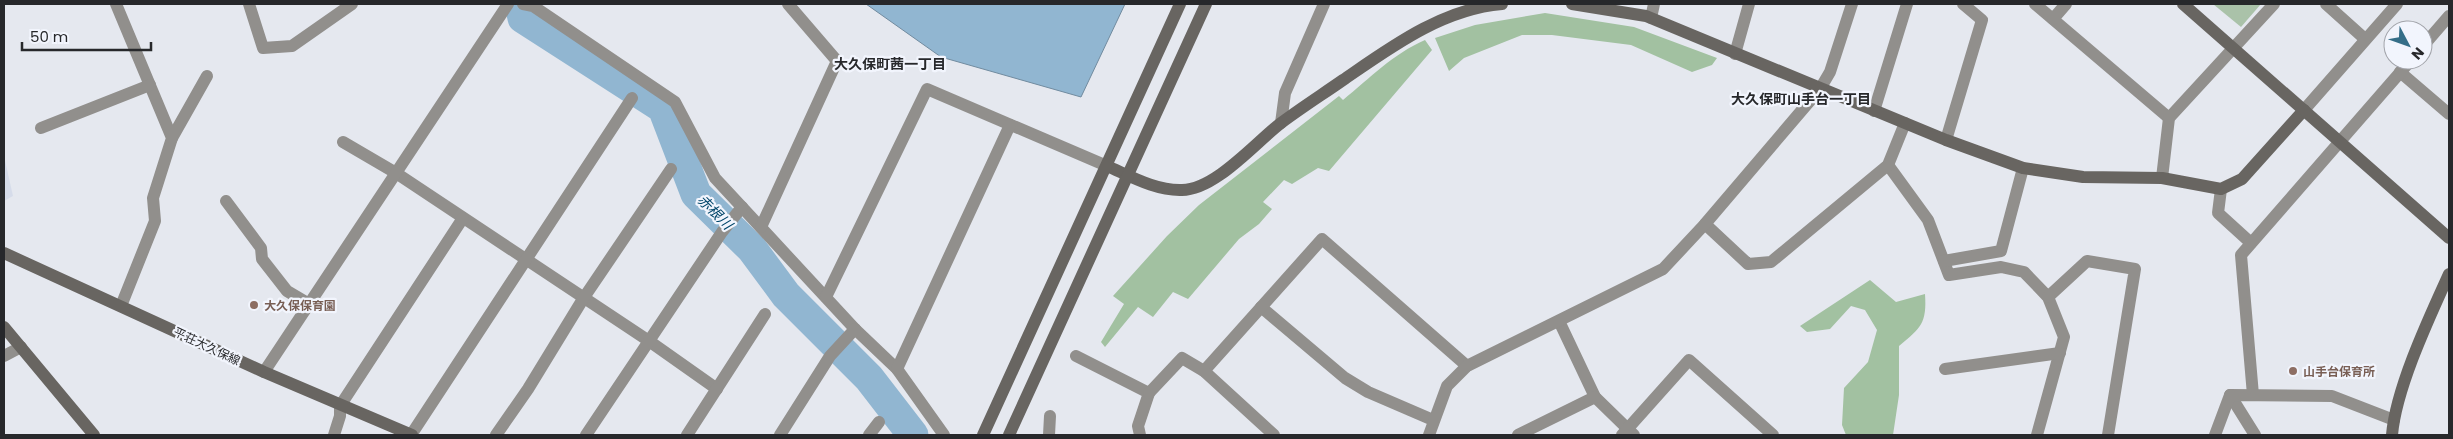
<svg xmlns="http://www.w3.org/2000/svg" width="2453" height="439" font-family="Poppins,'Noto Sans JP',sans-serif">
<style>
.built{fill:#d6dcea}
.green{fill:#aac2a9}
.forest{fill:#a2c1a1}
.water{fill:#91b6d1;stroke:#718b9f}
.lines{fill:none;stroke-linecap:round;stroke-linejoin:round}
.river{stroke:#91b6d1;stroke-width:31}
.street{stroke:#918f8c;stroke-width:12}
.secondary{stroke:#686561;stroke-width:12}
.education-dot{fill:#8d6e63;stroke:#f2f5fd;stroke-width:2}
.labels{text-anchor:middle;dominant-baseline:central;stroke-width:4.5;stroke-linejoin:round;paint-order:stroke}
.education-label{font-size:12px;font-weight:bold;fill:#785e54;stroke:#f2f5fd;text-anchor:start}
.street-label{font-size:12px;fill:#27282b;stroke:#f2f5fd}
.neighbourhood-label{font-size:14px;font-weight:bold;fill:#27282b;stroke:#f2f5fd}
.water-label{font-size:14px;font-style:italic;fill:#004569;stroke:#f2f5fd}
</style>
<rect width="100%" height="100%" fill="#e5e8ef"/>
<path class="built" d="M 4,156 L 13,196 L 4,201 Z"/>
<path class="green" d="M 2213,4 L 2261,4 L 2241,27 Z"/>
<g class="forest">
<path d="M 1545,13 L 1634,27 L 1717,58 L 1712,65 L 1692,72 L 1631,45 L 1552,35 L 1522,35 L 1464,58 L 1449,71 L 1435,38 L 1475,25 Z"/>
<path d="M 1425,40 L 1432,50 L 1329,171 L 1318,168 L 1292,184 L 1284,180 L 1263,202 L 1272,209 L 1259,224 L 1239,239 L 1188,299 L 1173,292 L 1153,317 L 1138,307 L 1105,347 L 1101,342 L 1124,304 L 1113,296 L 1167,236 L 1199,205 L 1339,96 L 1343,100 C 1370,78 1393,54 1425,40 Z"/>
<path d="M 1870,280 L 1896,302 L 1925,294 C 1927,323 1921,328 1899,346 L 1899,395 L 1893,435 L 1846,435 L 1842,425 L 1844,388 L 1868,362 L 1877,330 L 1865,310 L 1851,306 L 1830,329 L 1807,332 L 1800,326 Z"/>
</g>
<path class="water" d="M 866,4 L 1125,4 L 1081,97 L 941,57 Z"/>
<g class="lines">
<path class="river" d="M 520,4 L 523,18 L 663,108 L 696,194 L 752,249 L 786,295 L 869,378 L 913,435"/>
<g class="street">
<path d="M 116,4 L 172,138 L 153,198 L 155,221 L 121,306"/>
<path d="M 249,4 L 263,48 L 292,46 L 352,4"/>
<path d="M 523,4 L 533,6 L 675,102 L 715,178 L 855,329 L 897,369 L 944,435"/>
<path d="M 2035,4 L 2169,118"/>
<path d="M 2326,4 L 2365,39"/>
<path d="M 1651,18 L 1654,4"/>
<path d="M 2053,19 L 2066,4"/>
<path d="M 2423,46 L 2449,16"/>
<path d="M 1735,54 L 1749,4"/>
<path d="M 2400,72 L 2449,114"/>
<path d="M 2304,110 L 2397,4"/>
<path d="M 1874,111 L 1907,4"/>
<path d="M 1281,123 L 1285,93 L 1324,4"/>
<path d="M 41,128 L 150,85"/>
<path d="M 172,138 L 207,76"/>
<path d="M 1946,140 L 1982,20 L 1963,4"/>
<path d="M 343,142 L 396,173 L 649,341 L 717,389"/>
<path d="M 1888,165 L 1928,220 L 1949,275 L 2001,267 L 2024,272 L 2048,297 L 2064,337 L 2037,435"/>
<path d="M 2162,178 L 2169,118 L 2274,4"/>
<path d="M 2221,189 L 2218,213 L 2251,243"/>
<path d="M 226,201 L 261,248 L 262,259 L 287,291 L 309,304"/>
<path d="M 1705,224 L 1748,264 L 1771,262 L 1888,165 L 1905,123"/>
<path d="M 761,227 L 837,61 L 788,4"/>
<path d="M 1944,261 L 2001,251 L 2023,168"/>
<path d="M 826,297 L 927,89 L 1107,166"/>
<path d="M 2048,297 L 2087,261 L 2135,269 L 2108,435"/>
<path d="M 1261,307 L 1345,378 L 1368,392 L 1433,420"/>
<path d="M 1559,321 L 1595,397 L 1634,435"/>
<path d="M 4,356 L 21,347"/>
<path d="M 1076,356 L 1149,393 L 1138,426 L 1140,435"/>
<path d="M 897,369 L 1010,125"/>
<path d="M 1945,369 L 2060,353"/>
<path d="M 1204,371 L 1322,239 L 1467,366"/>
<path d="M 264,372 L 508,4"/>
<path d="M 1149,393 L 1182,358 L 1204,371 L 1274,435"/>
<path d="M 2230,395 L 2255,435"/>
<path d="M 2253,395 L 2241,255 L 2411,60"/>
<path d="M 334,435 L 340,416 L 340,406 L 463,218"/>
<path d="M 411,435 L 632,98"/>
<path d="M 496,435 L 528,389 L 583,299 L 671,169"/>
<path d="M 586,435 L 722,232 L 742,207"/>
<path d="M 687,435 L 765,314"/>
<path d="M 780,435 L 830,356 L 855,329"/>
<path d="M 869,435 L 879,422"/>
<path d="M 1049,435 L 1050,416"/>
<path d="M 1429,435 L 1447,386 L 1467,366 L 1663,269 L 1705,224 L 1820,89 L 1830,72 L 1852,4"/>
<path d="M 1518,435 L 1595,397"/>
<path d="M 1622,435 L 1689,360 L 1773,435"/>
<path d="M 2215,435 L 2230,395 L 2332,396 L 2394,420"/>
</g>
<g class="secondary">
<path d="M 1572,4 L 1646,16 L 1946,140 L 2023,168 L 2083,177 L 2162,178 L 2221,189 L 2242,179 L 2304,110"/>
<path d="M 2183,4 L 2449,238"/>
<path d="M 1107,166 C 1130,176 1156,191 1182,190 C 1215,190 1255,143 1281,123 C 1301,108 1323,94 1343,80 C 1391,47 1442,9 1502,4"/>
<path d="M 4,253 L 264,372 L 412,435"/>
<path d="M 4,327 L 94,435"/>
<path d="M 983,435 L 1180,4"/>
<path d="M 1009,435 L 1206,4"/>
<path d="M 2392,435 C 2396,388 2429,318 2449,274"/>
</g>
</g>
<g class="education-dot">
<circle cx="254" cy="305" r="5"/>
<circle cx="2293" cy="371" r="5"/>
</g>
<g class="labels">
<g class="education-label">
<text x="264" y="305">大久保保育園</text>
<text x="2303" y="371">山手台保育所</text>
</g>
<g class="street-label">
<text transform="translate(207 346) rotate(25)">平荘大久保線</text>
</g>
<g class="neighbourhood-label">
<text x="890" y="64">大久保町茜一丁目</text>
<text x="1801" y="99">大久保町山手台一丁目</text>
</g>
<g class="water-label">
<text transform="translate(715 212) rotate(45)">赤根川</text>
</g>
</g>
<rect width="2453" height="439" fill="none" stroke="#27282b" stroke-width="10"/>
<g transform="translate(2408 45) rotate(131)"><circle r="24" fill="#f2f5fd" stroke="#a1a3a9"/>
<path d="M0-4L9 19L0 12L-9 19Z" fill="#356e88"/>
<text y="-8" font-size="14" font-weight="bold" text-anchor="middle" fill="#27282b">N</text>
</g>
<path d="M22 42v8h129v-8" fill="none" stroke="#27282b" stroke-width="2.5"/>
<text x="30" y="42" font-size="15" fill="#27282b" stroke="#f2f5fd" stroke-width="4" paint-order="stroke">50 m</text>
</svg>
